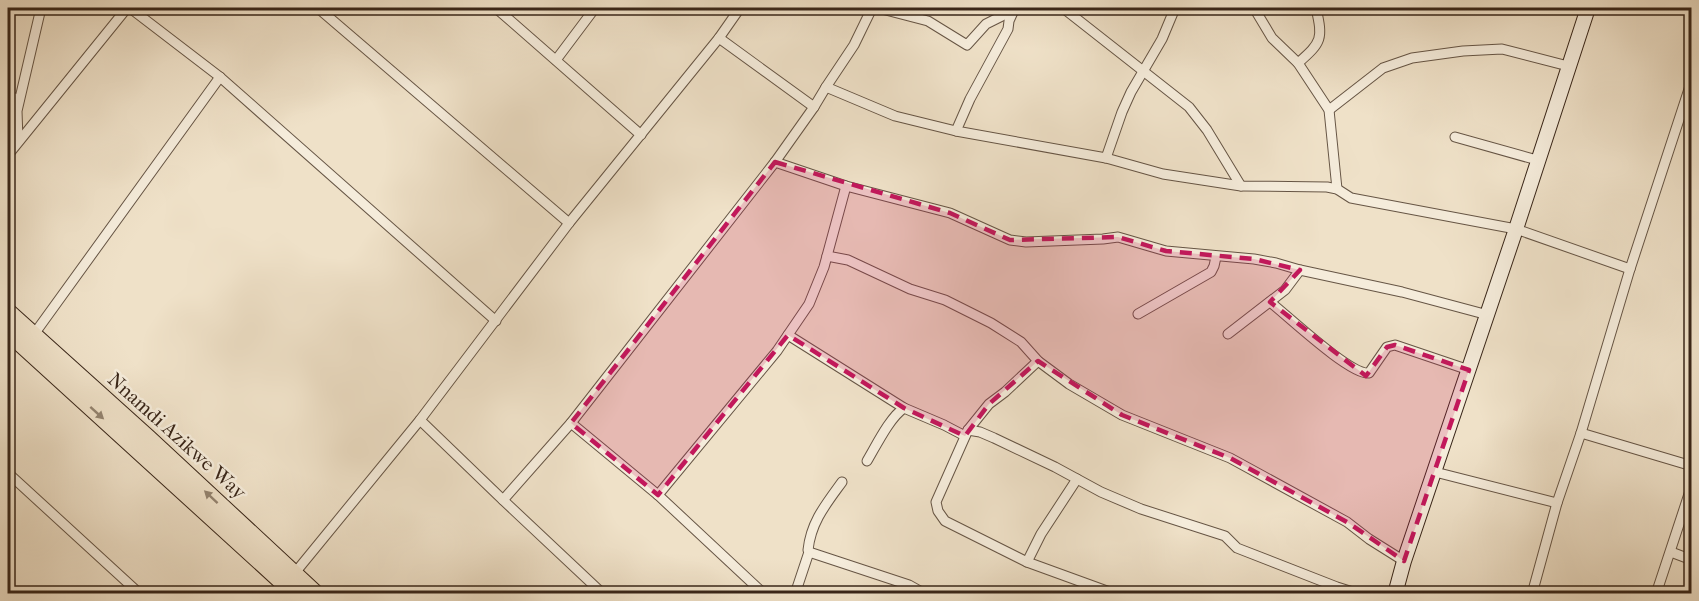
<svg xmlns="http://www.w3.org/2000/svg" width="1699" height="601" font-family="'IM FELL French Canon',serif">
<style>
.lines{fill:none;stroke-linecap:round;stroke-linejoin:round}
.street-casing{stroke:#665545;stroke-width:11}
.secondary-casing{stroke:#392619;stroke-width:16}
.highway-casing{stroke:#392619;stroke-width:20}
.street{stroke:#f5ecdb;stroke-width:9}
.secondary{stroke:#f5ecdb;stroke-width:14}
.highway{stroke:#efe1c8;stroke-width:18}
.oneway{fill:#948470}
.marked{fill:#c2185b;fill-opacity:0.2;stroke:#c2185b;stroke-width:4.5;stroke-dasharray:12 8;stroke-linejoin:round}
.labels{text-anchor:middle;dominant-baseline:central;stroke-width:5;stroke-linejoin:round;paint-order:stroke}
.street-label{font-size:20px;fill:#392619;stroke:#f5ecdb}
</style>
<rect width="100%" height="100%" fill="#efe1c8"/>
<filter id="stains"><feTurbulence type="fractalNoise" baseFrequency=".00333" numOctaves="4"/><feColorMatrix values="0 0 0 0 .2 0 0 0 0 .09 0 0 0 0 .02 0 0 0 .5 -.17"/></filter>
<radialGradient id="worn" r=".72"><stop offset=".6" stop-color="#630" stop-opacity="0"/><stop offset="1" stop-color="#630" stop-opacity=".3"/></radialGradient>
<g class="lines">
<g class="street-casing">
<g id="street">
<path d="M 130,8 L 220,77 L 496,321"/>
<path d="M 318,8 L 569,223"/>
<path d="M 496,8 L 641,135"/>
<path d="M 878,8 L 928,21 L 967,45 L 986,24 L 1014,10"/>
<path d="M 1063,8 L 1189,107 L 1207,130 L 1241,186"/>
<path d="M 1254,8 L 1272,38 L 1298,63 L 1329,110 L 1337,189"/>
<path d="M 719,38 L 814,107"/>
<path d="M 556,60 L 595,8"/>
<path d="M 1298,63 C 1322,42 1323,39 1316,8"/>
<path d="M 826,87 L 895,116 L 956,131 L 1106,158 L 1163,174 L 1241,186 L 1327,187 L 1337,189 L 1351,198 L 1516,229 L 1630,269"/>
<path d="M 8,95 L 19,100"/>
<path d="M 1329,110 L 1383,68 L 1412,58 L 1463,51 L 1502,49 L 1568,66"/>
<path d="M 956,131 L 970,99 L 1008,29 L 1009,21 L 1014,10"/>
<path d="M 1455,137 L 1537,160"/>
<path d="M 18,141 L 17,111 L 41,8"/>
<path d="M 8,155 L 127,8"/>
<path d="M 1106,158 L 1122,112 L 1131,92 L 1162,39 L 1175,8"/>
<path d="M 775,162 L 846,186 L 950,213 L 1010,240 L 1026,242 L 1103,239 L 1118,237 L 1166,251 L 1254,259 L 1276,263 L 1300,270 L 1402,292 L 1488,315"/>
<path d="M 827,256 L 848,260 L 910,289 L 945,300 L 991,323 L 1021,342 L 1038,361 L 1069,384 L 1122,415 L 1230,458 L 1347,522 L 1369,539 L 1404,561"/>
<path d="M 1270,302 C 1288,316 1350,375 1369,373 L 1387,347 L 1395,345 L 1469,370"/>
<path d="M 1138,314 L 1211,272 L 1214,266 L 1216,257"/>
<path d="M 1228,334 L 1285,290 L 1300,270"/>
<path d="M 788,335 L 904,408 L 944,425 L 965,436"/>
<path d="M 32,337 L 220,77"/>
<path d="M 1038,361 L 1005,392 L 989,404 L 968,430 L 936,502 L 938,511 L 945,521 L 1027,562 L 1115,594"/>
<path d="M 420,420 L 503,500 L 603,594"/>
<path d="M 571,423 L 658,495 L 764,594"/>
<path d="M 968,430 L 980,432 L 994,438 L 1055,467 L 1101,492 L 1141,509 L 1225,536 L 1237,548 L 1337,587 L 1359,594"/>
<path d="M 1581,433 L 1692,466"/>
<path d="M 867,461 C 876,446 890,417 904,408"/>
<path d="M 1435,472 L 1557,503"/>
<path d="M 8,473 L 140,594"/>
<path d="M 658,495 L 777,351 L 809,304 L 824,267 L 846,186"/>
<path d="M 503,500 L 571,423 L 775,162 L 814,107 L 826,87 L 854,45 L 872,8"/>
<path d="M 809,552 L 909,585 L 925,594"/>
<path d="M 1671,552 L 1692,560"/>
<path d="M 1027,562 L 1041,534 L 1077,479"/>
<path d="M 294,574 L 420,420 L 569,223 L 719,38 L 740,8"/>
<path d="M 795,594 L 809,552 L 808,550 C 811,522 826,504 842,482"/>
<path d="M 1532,594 L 1557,503 L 1581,433 L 1630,269 L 1692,80"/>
<path d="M 1656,594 L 1692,485"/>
</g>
</g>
<g class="secondary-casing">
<path id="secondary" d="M 1395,594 L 1404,561 L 1516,229 L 1588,8"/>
</g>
<g class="highway-casing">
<g id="highway">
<path d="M 8,313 L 148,439 L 315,594"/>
<path d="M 8,331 L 290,588"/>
</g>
</g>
<use href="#street" class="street"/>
<use href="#secondary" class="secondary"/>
<use href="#highway" class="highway"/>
</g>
<defs><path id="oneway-solid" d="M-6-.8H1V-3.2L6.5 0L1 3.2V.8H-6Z" transform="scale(1.5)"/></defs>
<g class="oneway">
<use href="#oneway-solid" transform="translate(97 413) rotate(42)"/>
<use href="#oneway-solid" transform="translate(211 497) rotate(-137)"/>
</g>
<path class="marked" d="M 775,162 L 950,213 L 1010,240 L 1118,237 L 1166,251 L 1254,259 L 1300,270 L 1270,302 L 1366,376 L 1387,347 L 1395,345 L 1469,370 L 1404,561 L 1347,522 L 1230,458 L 1122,415 L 1038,361 L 989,404 L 965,436 L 904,408 L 788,335 L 658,495 L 571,423 Z"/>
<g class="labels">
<g class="street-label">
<text transform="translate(177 436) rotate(42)">Nnamdi Azikwe Way</text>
</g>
</g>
<rect width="1699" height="601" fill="none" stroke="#efe1c8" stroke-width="30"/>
<rect x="9" y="9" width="1681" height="583" fill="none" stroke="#392619" stroke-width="3"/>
<rect x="15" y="15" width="1669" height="571" fill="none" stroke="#392619" stroke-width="1.5"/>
<rect width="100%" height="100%" filter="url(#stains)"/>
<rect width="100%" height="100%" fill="url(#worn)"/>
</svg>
